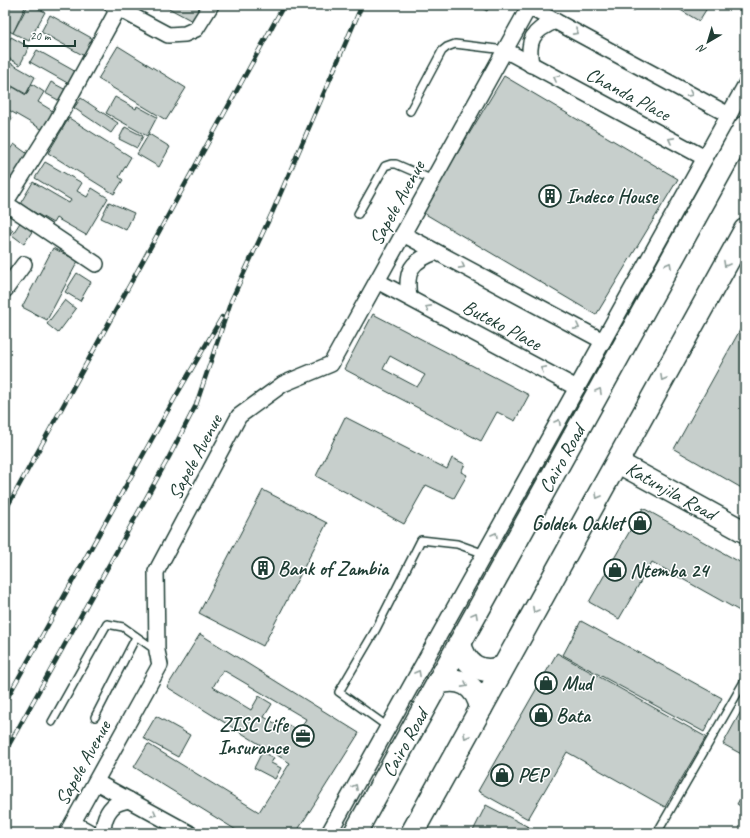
<svg xmlns="http://www.w3.org/2000/svg" width="750" height="838" font-family="Caveat,sans-serif">
<style>
.building{fill:#c7cfcc;stroke:#1f3d34;fill-rule:evenodd}
.lines{fill:none;stroke-linecap:round;stroke-linejoin:round}
.lane-casing{stroke:#1f3d34;stroke-width:10}
.street-casing{stroke:#1f3d34;stroke-width:18}
.secondary-casing{stroke:#1f3d34;stroke-width:24}
.primary-casing{stroke:#1f3d34;stroke-width:25}
.lane{stroke:#fff;stroke-width:7}
.street{stroke:#fff;stroke-width:15}
.secondary{stroke:#fff;stroke-width:21}
.primary{stroke:#fff;stroke-width:22}
.rail-casing{stroke:#1f3d34;stroke-width:4.5}
.rail{stroke:#fff;stroke-width:3;stroke-dasharray:9;stroke-linecap:butt}
.oneway{stroke:#8f9e9a}
.labels{text-anchor:middle;dominant-baseline:central;stroke-width:3;stroke-linejoin:round;paint-order:stroke}
.street-label{font-size:20px;fill:#1f3d34;stroke:#fff}
.poi-label{font-size:20px;font-weight:bold;fill:#1f3d34;stroke:#fff;text-anchor:start}
</style>
<rect width="100%" height="100%" fill="#fff"/>
<filter id="ink" filterUnits="userSpaceOnUse"><feTurbulence type="fractalNoise" baseFrequency=".025" numOctaves="2"/><feDisplacementMap in="SourceGraphic" scale="8" xChannelSelector="R" yChannelSelector="G"/><feConvolveMatrix kernelMatrix="1 2 1 2 8 2 1 2 1" color-interpolation-filters="sRGB"/></filter>
<g filter="url(#ink)">
<g class="building">
<path d="M 5,5 L 26,5 L 13,33 L 5,29 Z"/>
<path d="M 28,5 L 32,5 L 45,12 L 29,41 L 13,33 Z"/>
<path d="M 163,5 L 206,5 L 196,23 Z"/>
<path d="M 476,5 L 490,5 L 487,11 Z"/>
<path d="M 595,5 L 637,5 L 634,11 Z"/>
<path d="M 672,5 L 709,5 L 699,21 Z"/>
<path d="M 50,15 L 97,41 L 88,58 L 41,32 Z"/>
<path d="M 11,37 L 29,47 L 20,65 L 5,56 L 5,48 Z"/>
<path d="M 118,46 L 186,88 L 166,120 L 98,79 Z"/>
<path d="M 37,50 L 78,73 L 71,85 L 30,62 Z"/>
<path d="M 5,60 L 35,77 L 26,94 L 5,82 Z"/>
<path d="M 504,76 L 678,179 L 596,315 L 422,212 Z"/>
<path d="M 51,82 L 66,90 L 60,101 L 45,93 Z"/>
<path d="M 32,84 L 44,92 L 38,102 L 56,113 L 45,131 L 5,108 L 5,88 L 10,91 L 13,87 L 26,95 Z"/>
<path d="M 115,97 L 136,109 L 137,106 L 157,117 L 147,136 L 106,113 Z"/>
<path d="M 81,98 L 118,123 L 111,133 L 74,108 Z"/>
<path d="M 5,114 L 12,118 L 5,130 Z"/>
<path d="M 69,118 L 131,157 L 119,177 L 123,180 L 114,194 L 48,153 Z"/>
<path d="M 125,127 L 143,136 L 137,148 L 119,139 Z"/>
<path d="M 149,134 L 170,147 L 159,167 L 137,154 Z"/>
<path d="M 14,144 L 29,155 L 10,180 L 5,177 L 5,156 Z"/>
<path d="M 45,162 L 82,183 L 77,191 L 87,197 L 92,188 L 108,198 L 86,235 L 56,218 L 53,223 L 20,204 L 33,182 L 69,203 L 71,200 L 35,178 Z"/>
<path d="M 109,202 L 134,213 L 126,230 L 101,218 Z"/>
<path d="M 23,218 L 35,227 L 24,244 L 12,235 Z"/>
<path d="M 5,224 L 13,230 L 5,240 Z"/>
<path d="M 53,248 L 78,261 L 47,320 L 22,307 Z"/>
<path d="M 77,273 L 91,282 L 80,301 L 65,292 Z"/>
<path d="M 65,300 L 76,309 L 58,333 L 47,324 Z"/>
<path d="M 373,314 L 529,395 L 515,421 L 497,412 L 481,441 L 344,369 ZM 390,356 L 425,375 L 417,387 L 383,369 Z"/>
<path d="M 745,321 L 745,490 L 674,449 Z"/>
<path d="M 345,417 L 447,469 L 452,458 L 465,464 L 461,472 L 467,475 L 454,498 L 426,485 L 404,524 L 316,476 Z"/>
<path d="M 263,490 L 327,523 L 263,646 L 199,613 Z"/>
<path d="M 643,508 L 745,565 L 745,614 L 652,562 L 619,619 L 589,602 Z"/>
<path d="M 581,621 L 722,698 L 704,732 L 563,655 Z"/>
<path d="M 200,634 L 359,733 L 296,833 L 241,833 L 134,767 L 148,744 L 259,812 L 290,763 L 167,687 ZM 223,670 L 306,719 L 299,731 L 281,721 L 278,725 L 264,717 L 272,704 L 259,696 L 251,710 L 213,687 Z"/>
<path d="M 557,653 L 706,737 L 665,807 L 567,752 L 528,819 L 478,791 Z"/>
<path d="M 745,704 L 745,756 L 723,744 Z"/>
<path d="M 156,716 L 190,735 L 178,757 L 143,738 Z"/>
<path d="M 262,752 L 274,758 L 271,763 L 281,768 L 275,779 L 254,768 Z"/>
<path d="M 745,790 L 745,809 L 737,804 Z"/>
<path d="M 486,805 L 540,833 L 472,833 Z"/>
</g>
<g class="lines">
<g class="lane-casing">
<g id="lane">
<path d="M 410,111 L 442,51 L 447,47 L 455,44 L 505,50"/>
<path d="M 358,214 L 385,166 L 391,164 L 396,164 L 433,180"/>
<path d="M 95,717 L 136,637"/>
<path d="M 52,722 L 107,624 L 123,627 L 157,651"/>
<path d="M 388,727 L 339,692 L 376,629 L 421,540 L 457,544 L 485,554"/>
<path d="M 657,833 L 745,680"/>
</g>
</g>
<g class="street-casing">
<g id="street">
<path d="M 112,5 L 168,35 L 185,34 L 196,29 L 211,5"/>
<path d="M 529,7 L 729,115"/>
<path d="M 505,50 L 705,158"/>
<path d="M 531,65 C 527,40 532,31 555,21"/>
<path d="M 5,203 L 56,122 L 118,9"/>
<path d="M 5,203 L 96,264"/>
<path d="M 403,234 L 603,341"/>
<path d="M 377,281 L 577,388"/>
<path d="M 5,290 L 24,264"/>
<path d="M 409,297 C 405,271 411,261 436,252"/>
<path d="M 96,782 L 189,833"/>
<path d="M 73,823 L 91,833"/>
<path d="M 67,833 L 160,665 L 157,651 L 156,572 L 239,416 L 283,384 L 331,364 L 530,5"/>
<path d="M 104,833 C 102,823 107,810 116,804 C 120,802 125,801 129,800"/>
<path d="M 329,833 L 745,86"/>
</g>
</g>
<g class="secondary-casing">
<path id="secondary" d="M 617,462 L 745,532"/>
</g>
<g class="primary-casing">
<g id="primary">
<path d="M 460,643 C 465,666 482,675 503,667"/>
<path d="M 438,683 C 460,676 476,685 481,708"/>
<path d="M 355,833 L 745,127"/>
<path d="M 412,833 L 745,230"/>
</g>
</g>
<use href="#lane" class="lane"/>
<use href="#street" class="street"/>
<use href="#secondary" class="secondary"/>
<use href="#primary" class="primary"/>
<g class="rail-casing">
<g id="rail">
<path d="M 5,511 L 284,5"/>
<path d="M 5,702 L 176,396 L 222,317"/>
<path d="M 5,752 L 169,457 L 196,405 L 231,301 L 272,213 L 362,5"/>
</g>
</g>
<use href="#rail" class="rail"/>
</g>
<defs><path id="oneway-chevron" d="M-2-3.5L2.5 0L-2 3.5" fill="none" stroke-width="1.6" stroke-linecap="round" stroke-linejoin="round"/></defs>
<g class="oneway">
<use href="#oneway-chevron" transform="translate(576 32) rotate(28)"/>
<use href="#oneway-chevron" transform="translate(556 78) rotate(-152)"/>
<use href="#oneway-chevron" transform="translate(690 94) rotate(28)"/>
<use href="#oneway-chevron" transform="translate(671 140) rotate(-152)"/>
<use href="#oneway-chevron" transform="translate(726 264) rotate(119)"/>
<use href="#oneway-chevron" transform="translate(669 265) rotate(-61)"/>
<use href="#oneway-chevron" transform="translate(462 266) rotate(28)"/>
<use href="#oneway-chevron" transform="translate(428 308) rotate(-152)"/>
<use href="#oneway-chevron" transform="translate(577 327) rotate(28)"/>
<use href="#oneway-chevron" transform="translate(543 369) rotate(-152)"/>
<use href="#oneway-chevron" transform="translate(663 378) rotate(119)"/>
<use href="#oneway-chevron" transform="translate(599 391) rotate(-61)"/>
<use href="#oneway-chevron" transform="translate(558 422) rotate(-61)"/>
<use href="#oneway-chevron" transform="translate(598 496) rotate(119)"/>
<use href="#oneway-chevron" transform="translate(495 535) rotate(-61)"/>
<use href="#oneway-chevron" transform="translate(535 610) rotate(119)"/>
<use href="#oneway-chevron" transform="translate(475 615) rotate(-61)"/>
<use href="#oneway-chevron" transform="translate(418 673) rotate(-61)"/>
<use href="#oneway-chevron" transform="translate(465 685) rotate(29)"/>
<use href="#oneway-chevron" transform="translate(466 736) rotate(119)"/>
<use href="#oneway-chevron" transform="translate(355 787) rotate(-61)"/>
<use href="#oneway-chevron" transform="translate(154 814) rotate(29)"/>
</g>
</g>
<defs>
<g id="building-ring" transform="scale(1.15)"><circle r="9.5" fill="#fff" stroke="#1f3d34" stroke-width="1.5"/><path d="M-4-6H4V6H1V3H-1V6H-4ZM-2.5-4.3h1.7v1.8h-1.7ZM.8-4.3h1.7v1.8H.8ZM-2.5-1h1.7V.8h-1.7ZM.8-1h1.7V.8H.8Z" fill="#1f3d34"/></g>
<g id="shop-ring" transform="scale(1.15)"><circle r="9.5" fill="#fff" stroke="#1f3d34" stroke-width="1.5"/><path d="M-5-2.5h2.3a2.7 3.5 0 0 1 5.4 0H5L5.5 6h-11ZM-1.5-2.5h3a1.5 2.3 0 0 0-3 0Z" fill="#1f3d34"/></g>
<g id="office-ring" transform="scale(1.15)"><circle r="9.5" fill="#fff" stroke="#1f3d34" stroke-width="1.5"/><path d="M-6-3h4V-5.5h4V-3h4V5H-6ZM-1-4.5V-3h2v-1.5ZM-6 0V1H6V0Z" fill="#1f3d34"/></g>
</defs>
<g fill-rule="evenodd">
<use href="#building-ring" x="550" y="196"/>
<use href="#shop-ring" x="640" y="523"/>
<use href="#building-ring" x="263" y="568"/>
<use href="#shop-ring" x="615" y="570"/>
<use href="#shop-ring" x="546" y="683"/>
<use href="#shop-ring" x="541" y="715"/>
<use href="#office-ring" x="303" y="736"/>
<use href="#shop-ring" x="502" y="775"/>
</g>
<g class="labels">
<g class="street-label">
<text transform="translate(628 94) rotate(28)">Chanda Place</text>
<text transform="translate(397 203) rotate(-61)">Sapele Avenue</text>
<text transform="translate(502 325) rotate(28)">Buteko Place</text>
<text transform="translate(195 457) rotate(-62)">Sapele Avenue</text>
<text transform="translate(562 459) rotate(-61)">Cairo Road</text>
<text transform="translate(671 491) rotate(29)">Katunjila Road</text>
<text transform="translate(405 743) rotate(-61)">Cairo Road</text>
<text transform="translate(83 763) rotate(-61)">Sapele Avenue</text>
</g>
<g class="poi-label">
<text x="566" y="196">Indeco House</text>
<text x="624" y="523" text-anchor="end">Golden Oaklet</text>
<text x="278" y="568">Bank of Zambia</text>
<text x="630" y="570">Ntemba 24</text>
<text x="562" y="683">Mud</text>
<text x="556" y="715">Bata</text>
<text x="288" y="724" text-anchor="end">ZISC Life<tspan x="288" dy="23">Insurance</tspan></text>
<text x="518" y="775">PEP</text>
</g>
</g>
<rect width="750" height="838" fill="none" stroke="#fff" stroke-width="20"/>
<rect x="10" y="10" width="730" height="818" fill="none" stroke="#1f3d34" stroke-width="1.5" filter="url(#ink)"/>
<g transform="translate(708 42) rotate(218)" stroke="#ffffff" stroke-width="3" paint-order="stroke">
<path d="M0-3L7 15L0 10L-7 15Z" fill="#1f3d34"/>
<text y="-6" font-size="11" font-weight="bold" text-anchor="middle" fill="#1f3d34">N</text>
</g>
<path d="M24 40v6h51v-6" fill="none" stroke="#1f3d34" stroke-width="2"/>
<text x="30" y="40" font-size="12" fill="#1f3d34" stroke="#ffffff" stroke-width="3" paint-order="stroke">20 m</text>
</svg>
